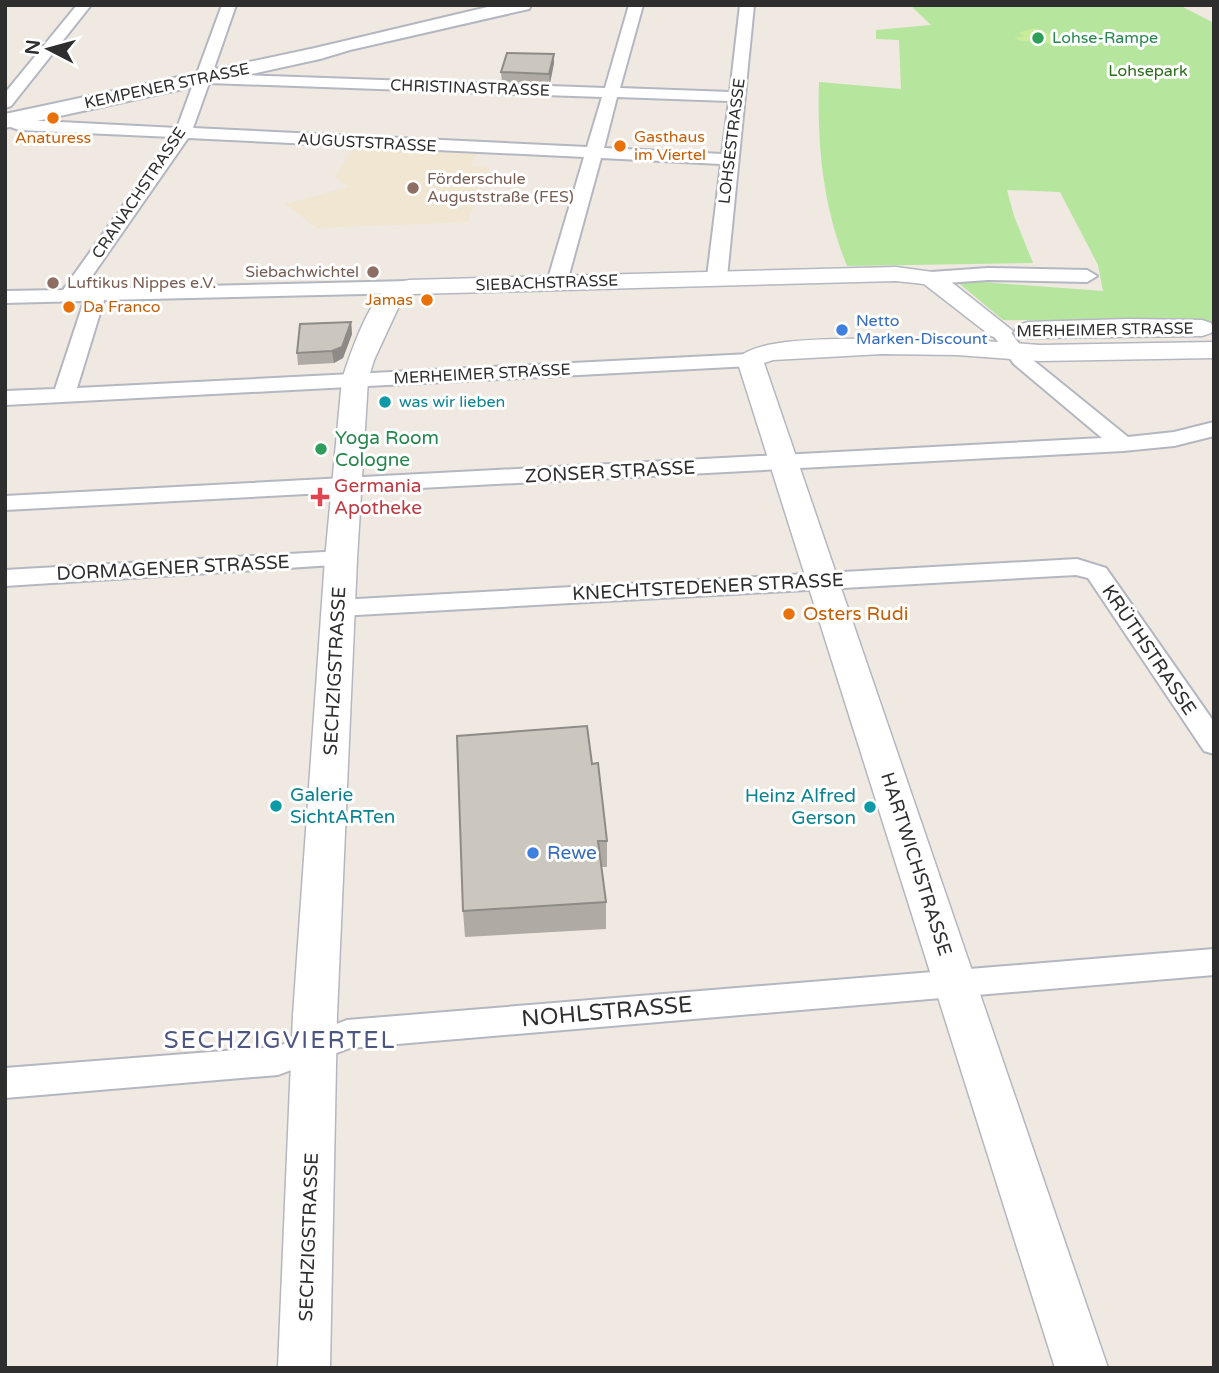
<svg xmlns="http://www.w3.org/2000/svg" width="1219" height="1373" font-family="'Varela Round',sans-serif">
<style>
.education{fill:#f0e6d1}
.green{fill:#b6e59e}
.pitch{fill:#c9ec9a}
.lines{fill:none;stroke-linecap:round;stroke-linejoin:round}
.minor-casing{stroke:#b4b7c1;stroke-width:4}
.tertiary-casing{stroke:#b4b7c1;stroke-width:3}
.secondary-casing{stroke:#b4b7c1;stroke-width:4}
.minor{fill:#fff;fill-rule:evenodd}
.tertiary{fill:#fff;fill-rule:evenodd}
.secondary{fill:#fff;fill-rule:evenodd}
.wall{fill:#afaba4}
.shaded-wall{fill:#8e8b86}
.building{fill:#cbc7bf;stroke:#8e8b86;stroke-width:2}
.leisure-dot{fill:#2e9e5b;stroke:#fff;stroke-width:2.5}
.food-dot{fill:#e8710a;stroke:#fff;stroke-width:2.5}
.education-dot{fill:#8d6e63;stroke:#fff;stroke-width:2.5}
.shop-dot{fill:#3f7fe0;stroke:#fff;stroke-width:2.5}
.culture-dot{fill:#0f9aa8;stroke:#fff;stroke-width:2.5}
.health-dot{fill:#e0444e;stroke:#fff;stroke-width:2.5}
.labels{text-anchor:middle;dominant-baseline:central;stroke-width:6;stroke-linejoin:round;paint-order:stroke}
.far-leisure-label{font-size:16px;fill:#27864d;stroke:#fff;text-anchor:start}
.far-park-label{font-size:16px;fill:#2c6e1b;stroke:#fff}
.far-street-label{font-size:16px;fill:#2e2e2e;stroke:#fff}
.far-food-label{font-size:16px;fill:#c56008;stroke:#fff;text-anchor:start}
.far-education-label{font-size:16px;fill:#785e54;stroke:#fff;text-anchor:start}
.far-shop-label{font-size:16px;fill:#366cbe;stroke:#fff;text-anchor:start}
.far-culture-label{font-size:16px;fill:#0d838f;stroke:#fff;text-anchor:start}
.leisure-label{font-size:19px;fill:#27864d;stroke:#fff;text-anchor:start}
.street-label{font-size:19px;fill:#2e2e2e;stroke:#fff}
.health-label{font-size:19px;fill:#be3a42;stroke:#fff;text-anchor:start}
.food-label{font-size:19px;fill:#c56008;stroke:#fff;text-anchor:start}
.culture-label{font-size:19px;fill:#0d838f;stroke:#fff;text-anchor:start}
.shop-label{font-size:19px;fill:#366cbe;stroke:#fff;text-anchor:start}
.near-street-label{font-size:23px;fill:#2e2e2e;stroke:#fff}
.near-neighbourhood-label{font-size:24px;letter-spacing:2px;fill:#4d5680;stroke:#fff}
</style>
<rect width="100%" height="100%" fill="#efe9e1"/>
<path class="education" d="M 354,148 L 477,154 L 470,166 L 490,167 L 467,222 L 317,228 L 285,204 L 349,187 L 335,177 Z"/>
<path class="green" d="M 910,5 L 1179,5 L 1214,23 L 1214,322 L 1003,320 L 955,280 L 1103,291 L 1098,265 L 1060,192 L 1007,190 L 1014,216 L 1033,263 L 847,266 C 823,207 817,145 819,82 L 901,89 L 899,40 L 876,39 L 876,30 L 931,25 Z"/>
<path class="pitch" d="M 1034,28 L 1061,38 L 1070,45 C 1056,51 1049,41 1037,41 C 1026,41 1024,43 1014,38 L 1025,36 L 1018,33 Z"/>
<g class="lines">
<g class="minor-casing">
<g id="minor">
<path d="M 77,5 L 91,5 L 11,106 L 5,108 L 5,93 Z"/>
<path d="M 222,5 L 236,5 L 212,74 L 605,88 L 629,5 L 643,5 L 620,88 L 730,92 L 740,5 L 754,5 L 727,277 L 717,283 L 707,277 L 721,164 L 601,158 L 567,282 L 557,288 L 547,282 L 584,157 L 188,138 L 83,289 L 409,281 L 419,287 L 409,293 L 104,300 L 77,388 L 750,354 L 757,356 L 761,360 L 757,364 L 750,366 L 5,405 L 5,391 L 55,389 L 84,301 L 5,303 L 5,291 L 63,290 L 172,137 L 19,130 L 5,125 L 5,115 L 21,120 L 177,128 ZM 209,83 L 602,97 L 587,147 L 193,128 ZM 617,97 L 729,101 L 722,154 L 604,148 Z"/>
<path d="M 988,268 L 1087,270 L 1097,276 L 1087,282 L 988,280 L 931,284 L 921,278 L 931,272 Z"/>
<path d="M 1000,325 L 1007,327 L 1028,356 L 1128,437 L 1174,432 L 1214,422 L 1214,436 L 1174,446 L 1123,451 L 5,510 L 5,496 L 1102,438 L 1014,364 L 990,331 L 993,327 Z"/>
<path d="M 341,551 L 350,554 L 354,559 L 350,564 L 5,586 L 5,570 Z"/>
<path d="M 1077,559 L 1106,568 L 1214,722 L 1214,754 L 1204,751 L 1088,578 L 1076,575 L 339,616 L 330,614 L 326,608 L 330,602 L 339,600 Z"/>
<path d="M 1214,949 L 1214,975 L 350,1048 L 278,1075 L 5,1098 L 5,1068 L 276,1047 L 347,1020 Z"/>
</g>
</g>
<g class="tertiary-casing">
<g id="tertiary">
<path d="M 896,267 L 940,273 L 1013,331 L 1009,336 L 1000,339 L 991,336 L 924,284 L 896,281 L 413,294 L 405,298 L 399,306 L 374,360 L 368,380 L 357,559 L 337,1015 L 330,1368 L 278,1368 L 293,1015 L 325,559 L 342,380 C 349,357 368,301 388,287 C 394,283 402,281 409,280 Z"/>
<path d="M 1128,319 L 1202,320 L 1211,323 L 1214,329 L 1211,333 L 1202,336 L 1028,338 L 1019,335 L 1015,330 L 1019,325 L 1028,322 Z"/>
<path d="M 882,338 L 957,339 L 1040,345 L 1214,342 L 1214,358 L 1040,361 L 957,355 L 882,354 L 773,360 L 764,363 L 1108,1368 L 1055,1368 L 737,360 C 754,335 852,340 882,338 Z"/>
</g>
</g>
<g class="secondary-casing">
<path id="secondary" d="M 496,5 L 531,5 L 529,9 L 350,50 L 320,59 L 5,128 L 5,114 L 315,48 Z"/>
</g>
<use href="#minor" class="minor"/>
<use href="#tertiary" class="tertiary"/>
<use href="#secondary" class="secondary"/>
</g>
<g class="wall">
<path d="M 554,54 L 554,63 L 550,83 L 502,82 L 501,72 Z"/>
<path d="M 351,322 L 352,334 L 343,358 L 334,363 L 298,365 L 297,353 Z"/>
<path d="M 592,764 L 607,841 L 607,867 L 601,867 L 606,902 L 606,929 L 465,937 L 463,911 Z"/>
</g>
<g class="shaded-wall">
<path d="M 554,54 L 554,63 L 550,83 L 549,74 Z"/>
<path d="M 351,322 L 352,334 L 343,358 L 334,363 L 332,351 Z"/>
</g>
<g class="building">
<path d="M 507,53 L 554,54 L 549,74 L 501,72 Z"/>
<path d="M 351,322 L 342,347 L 332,351 L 297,353 L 300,324 Z"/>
<path d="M 587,726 L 592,764 L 598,763 L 607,841 L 598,841 L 606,902 L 463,911 L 457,736 Z"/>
</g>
<g class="leisure-dot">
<circle cx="1038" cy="38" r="7"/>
<circle cx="321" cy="449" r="7"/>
</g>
<g class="food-dot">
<circle cx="53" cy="118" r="7"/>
<circle cx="620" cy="146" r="7"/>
<circle cx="427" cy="300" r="7"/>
<circle cx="69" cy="307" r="7"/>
<circle cx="789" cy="614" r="7"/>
</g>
<g class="education-dot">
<circle cx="413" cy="188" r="7"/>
<circle cx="373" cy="272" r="7"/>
<circle cx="53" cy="283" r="7"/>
</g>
<g class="shop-dot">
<circle cx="842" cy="330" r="7"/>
<circle cx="533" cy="853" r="7"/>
</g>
<g class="culture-dot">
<circle cx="385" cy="402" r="7"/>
<circle cx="276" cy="806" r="7"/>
<circle cx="870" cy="807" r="7"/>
</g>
<path class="health-dot" d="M316.5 486.5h7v7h7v7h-7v7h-7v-7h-7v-7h7z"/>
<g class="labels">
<g class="far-leisure-label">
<text x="1052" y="38">Lohse-Rampe</text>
</g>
<g class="far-park-label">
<text x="1148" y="71">Lohsepark</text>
</g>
<g class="far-street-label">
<text transform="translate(167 86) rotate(-12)">KEMPENER STRASSE</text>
<text transform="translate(470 88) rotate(2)">CHRISTINASTRASSE</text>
<text transform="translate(732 141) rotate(-83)">LOHSESTRASSE</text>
<text transform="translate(367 143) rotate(3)">AUGUSTSTRASSE</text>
<text transform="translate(139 193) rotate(-56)">CRANACHSTRASSE</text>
<text transform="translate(547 283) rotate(-2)">SIEBACHSTRASSE</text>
<text transform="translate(1105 330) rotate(-1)">MERHEIMER STRASSE</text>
<text transform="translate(482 374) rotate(-3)">MERHEIMER STRASSE</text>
</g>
<g class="far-food-label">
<text x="634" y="137">Gasthaus<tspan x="634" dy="18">im Viertel</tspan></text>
<text x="53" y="138" text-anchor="middle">Anaturess</text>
<text x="413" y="300" text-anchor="end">Jamas</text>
<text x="83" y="307">Da Franco</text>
</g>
<g class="far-education-label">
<text x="427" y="179">Förderschule<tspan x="427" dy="18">Auguststraße (FES)</tspan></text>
<text x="359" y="272" text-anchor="end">Siebachwichtel</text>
<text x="67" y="283">Luftikus Nippes e.V.</text>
</g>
<g class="far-shop-label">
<text x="856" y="321">Netto<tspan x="856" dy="18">Marken-Discount</tspan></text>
</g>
<g class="far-culture-label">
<text x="399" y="402">was wir lieben</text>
</g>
<g class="leisure-label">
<text x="335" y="438">Yoga Room<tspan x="335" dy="22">Cologne</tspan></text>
</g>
<g class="street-label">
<text transform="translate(610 472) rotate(-3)">ZONSER STRASSE</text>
<text transform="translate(173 568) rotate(-3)">DORMAGENER STRASSE</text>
<text transform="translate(708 587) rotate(-3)">KNECHTSTEDENER STRASSE</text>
<text transform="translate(1149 650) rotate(56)">KRÜTHSTRASSE</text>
<text transform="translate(335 671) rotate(-87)">SECHZIGSTRASSE</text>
<text transform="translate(916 864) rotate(72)">HARTWICHSTRASSE</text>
<text transform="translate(309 1237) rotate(-88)">SECHZIGSTRASSE</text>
</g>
<g class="health-label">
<text x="334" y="486">Germania<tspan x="334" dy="22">Apotheke</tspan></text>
</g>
<g class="food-label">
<text x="803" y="614">Osters Rudi</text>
</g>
<g class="culture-label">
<text x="290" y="795">Galerie<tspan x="290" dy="22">SichtARTen</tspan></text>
<text x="856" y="796" text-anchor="end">Heinz Alfred<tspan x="856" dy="22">Gerson</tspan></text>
</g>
<g class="shop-label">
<text x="547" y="853">Rewe</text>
</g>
<g class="near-street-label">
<text transform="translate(607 1012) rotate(-5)">NOHLSTRASSE</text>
</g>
<g class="near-neighbourhood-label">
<text x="280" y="1040">SECHZIGVIERTEL</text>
</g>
</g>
<rect width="1219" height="1373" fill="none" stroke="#2e2e2e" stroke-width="14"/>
<g transform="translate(49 49) rotate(276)" stroke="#ffffff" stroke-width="5" paint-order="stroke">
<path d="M0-5L12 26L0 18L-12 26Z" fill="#2e2e2e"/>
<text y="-10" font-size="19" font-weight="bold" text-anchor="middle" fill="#2e2e2e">N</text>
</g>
</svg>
